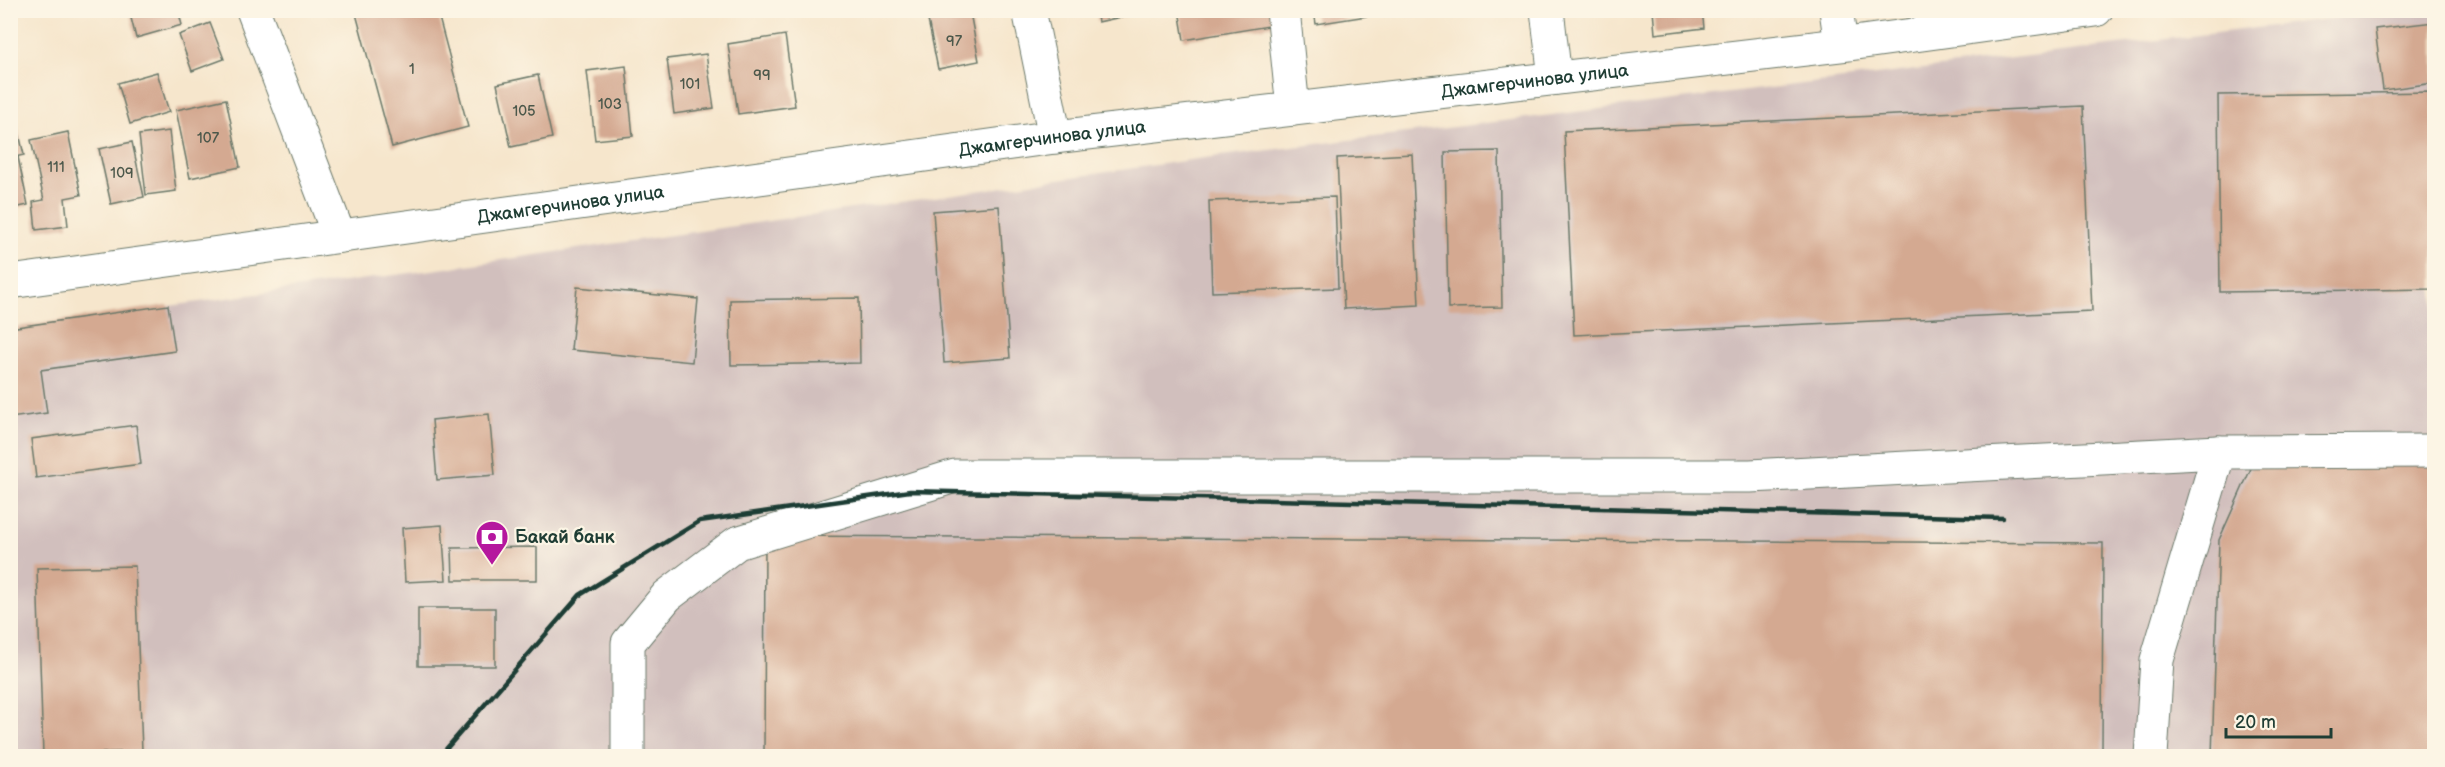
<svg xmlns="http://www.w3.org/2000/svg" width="2445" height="767" font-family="'Balsamiq Sans',sans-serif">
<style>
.industrial{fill:#d1bfbd}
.building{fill:#d4a991}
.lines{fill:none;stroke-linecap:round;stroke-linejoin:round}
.minor-casing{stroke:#6a7869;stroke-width:35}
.minor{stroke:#fff;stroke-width:33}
.rail{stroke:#1f3d34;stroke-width:4.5}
.labels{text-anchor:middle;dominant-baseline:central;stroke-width:4.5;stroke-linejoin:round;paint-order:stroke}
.number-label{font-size:15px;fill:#4c584b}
.street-label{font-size:18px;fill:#1f3d34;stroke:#fcf5e5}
.poi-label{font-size:18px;font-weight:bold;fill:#1f3d34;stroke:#fcf5e5;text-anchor:start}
</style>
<rect width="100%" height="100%" fill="#fcf5e5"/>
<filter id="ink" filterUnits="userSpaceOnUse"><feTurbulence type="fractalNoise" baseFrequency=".0167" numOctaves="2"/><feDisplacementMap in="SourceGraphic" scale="12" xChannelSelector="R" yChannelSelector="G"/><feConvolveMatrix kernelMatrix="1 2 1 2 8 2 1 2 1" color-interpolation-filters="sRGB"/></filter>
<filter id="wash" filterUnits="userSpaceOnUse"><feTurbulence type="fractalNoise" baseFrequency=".008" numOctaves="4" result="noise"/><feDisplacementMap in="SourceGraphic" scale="24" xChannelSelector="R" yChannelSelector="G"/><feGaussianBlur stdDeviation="1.35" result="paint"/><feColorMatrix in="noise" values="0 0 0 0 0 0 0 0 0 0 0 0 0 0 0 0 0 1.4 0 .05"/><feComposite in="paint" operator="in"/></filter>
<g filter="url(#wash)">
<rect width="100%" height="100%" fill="#f6e6cc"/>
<path class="industrial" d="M 2393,11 L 2434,11 L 2434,756 L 11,756 L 10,328 L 432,270 L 1204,158 Z"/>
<g id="blocks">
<g class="building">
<path d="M 129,10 L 178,10 L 182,25 L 136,38 Z"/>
<path d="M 355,10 L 437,10 L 468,127 L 392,147 Z"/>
<path d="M 1096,10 L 1139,10 L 1140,13 L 1098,22 Z"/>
<path d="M 1179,10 L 1273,10 L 1275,25 L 1184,40 Z"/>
<path d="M 1314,10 L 1392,10 L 1392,12 L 1316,24 Z"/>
<path d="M 1653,10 L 1702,10 L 1704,28 L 1655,34 Z"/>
<path d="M 970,12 L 979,61 L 938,69 L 928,20 Z"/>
<path d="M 2434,22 L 2434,83 L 2383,90 L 2375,29 Z"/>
<path d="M 210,23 L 224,59 L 192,71 L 179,35 Z"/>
<path d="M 785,35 L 795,106 L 738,114 L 728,44 Z"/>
<path d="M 706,54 L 714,108 L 674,114 L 667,59 Z"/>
<path d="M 626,66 L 633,136 L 595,140 L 587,71 Z"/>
<path d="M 157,72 L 169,112 L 130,124 L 118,83 Z"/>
<path d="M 538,75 L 552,138 L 511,147 L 497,84 Z"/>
<path d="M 2434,92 L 2434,289 L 2220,292 L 2218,95 Z"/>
<path d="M 10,95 L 24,155 L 10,158 Z"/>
<path d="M 226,99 L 240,167 L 190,178 L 176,110 Z"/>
<path d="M 2083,106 L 2092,311 L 1574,335 L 1564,131 Z"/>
<path d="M 169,131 L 176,191 L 146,195 L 139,135 Z"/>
<path d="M 68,132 L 81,195 L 65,198 L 68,226 L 36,230 L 33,202 L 44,200 L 31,140 Z"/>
<path d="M 132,142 L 144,197 L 111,204 L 99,149 Z"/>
<path d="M 1499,151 L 1502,307 L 1448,308 L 1445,152 Z"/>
<path d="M 1412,154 L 1419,305 L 1344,309 L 1337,158 Z"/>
<path d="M 18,157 L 28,205 L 10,209 L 10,159 Z"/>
<path d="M 1335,197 L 1338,288 L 1212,292 L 1209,201 Z"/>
<path d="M 999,206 L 1010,358 L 944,363 L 933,211 Z"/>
<path d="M 577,287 L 698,299 L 692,362 L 571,350 Z"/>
<path d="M 859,298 L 860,363 L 731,365 L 730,300 Z"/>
<path d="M 168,305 L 175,351 L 41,370 L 47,413 L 10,418 L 10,328 Z"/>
<path d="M 489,414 L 495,475 L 437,480 L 432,420 Z"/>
<path d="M 136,425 L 141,464 L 36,478 L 31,439 Z"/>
<path d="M 2253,464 L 2434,465 L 2434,756 L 2212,756 L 2219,540 Z"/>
<path d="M 442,525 L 446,580 L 405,582 L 402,528 Z"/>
<path d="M 765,536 L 2103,543 L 2102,756 L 764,756 Z"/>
<path d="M 537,547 L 537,580 L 453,580 L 452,548 Z"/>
<path d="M 135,566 L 142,751 L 43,755 L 37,568 Z"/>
<rect x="418" y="608" width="77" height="58"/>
</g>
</g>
</g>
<g filter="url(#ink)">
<use href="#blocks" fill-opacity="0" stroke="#6a7869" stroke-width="1.5"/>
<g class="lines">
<g class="minor-casing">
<g id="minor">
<path d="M 253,10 L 339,236"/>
<path d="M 1029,10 L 1055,137"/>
<path d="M 1283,10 L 1293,109"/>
<path d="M 1547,10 L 1555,78"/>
<path d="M 1836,10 L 1841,44"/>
<path id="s1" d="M 10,282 L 1055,137 L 1848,44 L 2096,10"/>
<path d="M 628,756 L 628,643 L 667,596 L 737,543 L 955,476 L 1750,476 L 2219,452 L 2434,451"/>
<path d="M 2151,756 L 2157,660 L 2219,452"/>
</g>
</g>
<use href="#minor" class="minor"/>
<path class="rail" d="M 440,756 L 580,595 L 700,521 L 910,491 L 2003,518"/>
</g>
</g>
<defs>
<g id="bank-pin" transform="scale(1.725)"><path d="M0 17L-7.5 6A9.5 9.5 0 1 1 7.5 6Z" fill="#b5179e" stroke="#fcf5e5"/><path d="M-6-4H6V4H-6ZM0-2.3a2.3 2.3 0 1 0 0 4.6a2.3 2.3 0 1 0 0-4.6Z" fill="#fff"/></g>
</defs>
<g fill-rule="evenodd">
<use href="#bank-pin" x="492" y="537"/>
</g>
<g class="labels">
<g class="number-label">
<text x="954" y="41">97</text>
<text x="412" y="69">1</text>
<text x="762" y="75">99</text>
<text x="690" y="84">101</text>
<text x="610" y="104">103</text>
<text x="524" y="111">105</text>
<text x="208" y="138">107</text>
<text x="56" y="167">111</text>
<text x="122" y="173">109</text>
</g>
<g class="street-label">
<text stroke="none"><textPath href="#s1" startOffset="1538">Джамгерчинова улица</textPath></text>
<text stroke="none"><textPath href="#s1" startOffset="1052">Джамгерчинова улица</textPath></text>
<text stroke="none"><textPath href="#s1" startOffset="566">Джамгерчинова улица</textPath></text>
</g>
<g class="poi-label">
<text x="515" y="537">Бакай банк</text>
</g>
</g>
<rect width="2445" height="767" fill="none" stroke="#fcf5e5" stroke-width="36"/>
<path d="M2226 728v9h105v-9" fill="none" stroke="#1f3d34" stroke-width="3"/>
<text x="2235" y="728" font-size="18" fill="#1f3d34" stroke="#fcf5e5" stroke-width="4.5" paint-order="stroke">20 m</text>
</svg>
